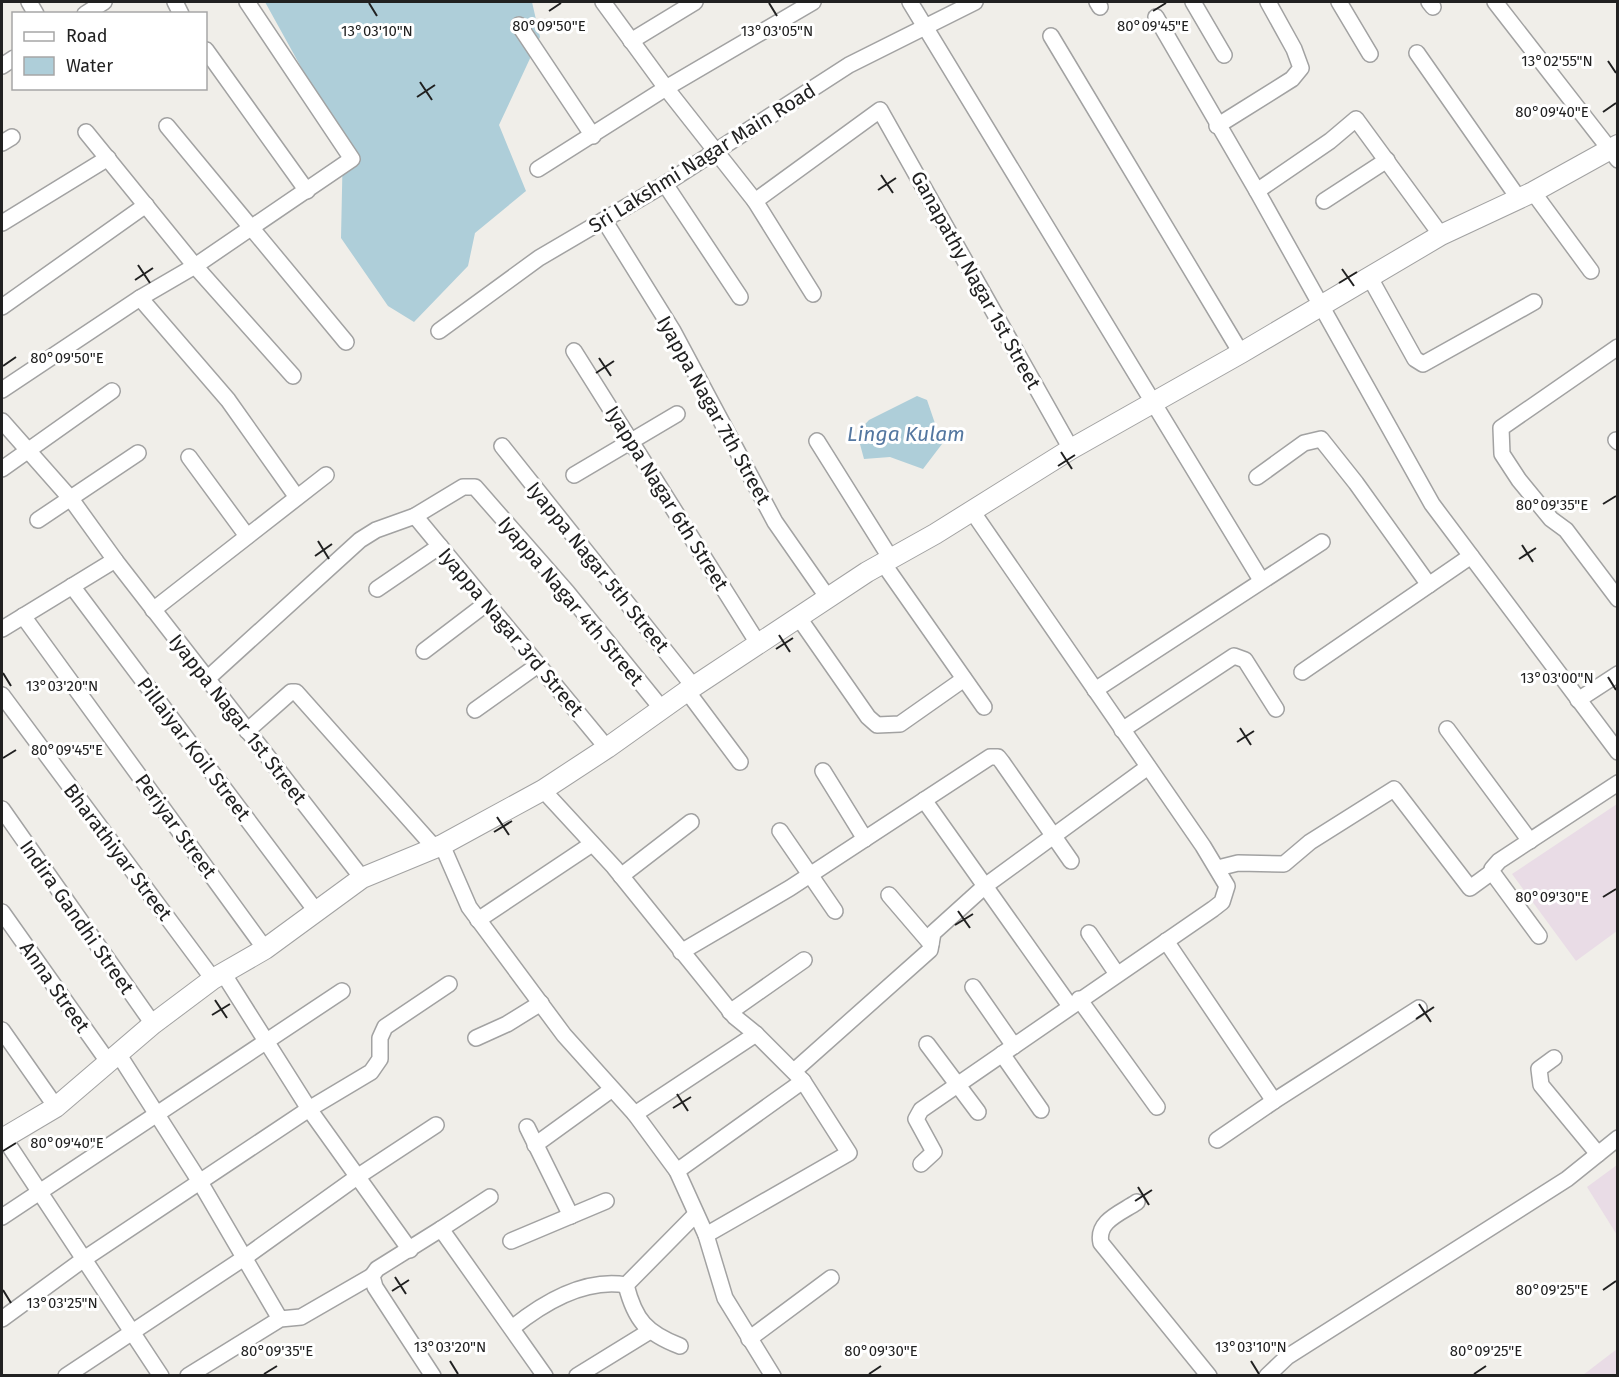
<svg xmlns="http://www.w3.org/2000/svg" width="1619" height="1377" font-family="'Fira Sans',sans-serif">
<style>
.industrial{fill:#e9dce6}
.water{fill:#aeced9}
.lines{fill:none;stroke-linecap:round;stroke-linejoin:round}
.minor-casing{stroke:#a2a2a2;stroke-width:18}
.tertiary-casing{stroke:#a2a2a2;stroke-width:22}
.minor{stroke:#fff;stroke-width:15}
.tertiary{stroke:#fff;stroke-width:20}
.ticks{fill:none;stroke:#212121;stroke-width:2}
.labels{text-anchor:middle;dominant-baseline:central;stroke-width:6;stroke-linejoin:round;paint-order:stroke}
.street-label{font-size:20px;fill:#212121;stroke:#fff}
.water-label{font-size:21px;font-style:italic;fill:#5477a0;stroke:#fff}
.ticks-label{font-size:15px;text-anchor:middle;fill:#212121;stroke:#fff;stroke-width:6;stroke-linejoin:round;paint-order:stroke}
</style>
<rect width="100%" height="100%" fill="#f0eee9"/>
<g class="industrial">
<path d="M 1617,804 L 1617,931 L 1576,961 L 1512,874 Z"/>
<path d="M 1617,1165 L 1617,1235 L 1587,1187 Z"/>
<path d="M 1617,1349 L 1617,1375 L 1583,1375 Z"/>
</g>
<g class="water">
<path d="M 265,2 L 532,2 L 540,37 L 499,125 L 526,191 L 475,233 L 468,266 L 414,322 L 388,306 L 341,238 L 343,143 Z"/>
<path d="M 917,396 L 927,400 L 942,444 L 923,469 L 890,457 L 864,459 L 857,433 L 869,420 Z"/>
</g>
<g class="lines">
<g class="minor-casing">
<g id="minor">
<path d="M 29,2 L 36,14"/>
<path d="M 175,2 L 181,14"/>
<path d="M 603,2 L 666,88 L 755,201 L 813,294"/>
<path d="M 910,2 L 1261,580"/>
<path d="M 1097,2 L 1100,7"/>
<path d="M 1193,2 L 1224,55"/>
<path d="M 1339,2 L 1370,54"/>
<path d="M 1429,2 L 1433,7"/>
<path d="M 1495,2 L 1618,160"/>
<path d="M 85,14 L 104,2"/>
<path d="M 1156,17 L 1257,191 L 1432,504 L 1618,752"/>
<path d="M 519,25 L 593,136"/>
<path d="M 1051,36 L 1241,353"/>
<path d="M 631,41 L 695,2"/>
<path d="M 206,50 L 307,191"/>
<path d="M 1417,53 L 1519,199"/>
<path d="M 2,66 L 14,58"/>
<path d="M 167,126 L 346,342"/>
<path d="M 1217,126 L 1292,79 L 1301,68 L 1294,49 L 1268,2"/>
<path d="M 86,132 L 195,266 L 293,376"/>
<path d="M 2,143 L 12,137"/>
<path d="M 538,169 L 666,88 L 813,2"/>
<path d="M 665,184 L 740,297"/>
<path d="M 1257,191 L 1330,141 L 1356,119 L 1441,235"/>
<path d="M 1533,192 L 1591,271"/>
<path d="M 755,201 L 880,110 L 1071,449"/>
<path d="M 1324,201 L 1387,160"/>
<path d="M 604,220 L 673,331 L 775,522 L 828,598"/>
<path d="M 2,223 L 108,158"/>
<path d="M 1369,276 L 1415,359 L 1423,364 L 1534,302"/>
<path d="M 140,298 L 228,400 L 296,496"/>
<path d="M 2,307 L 146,205"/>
<path d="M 439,331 L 539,258 L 665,184 L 849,65 L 975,2"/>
<path d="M 1618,347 L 1501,428 L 1502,454 L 1519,480 L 1551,519 L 1566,530 L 1618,599"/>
<path d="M 574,351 L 759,645"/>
<path d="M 2,390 L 140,298 L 195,266 L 352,159 L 247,2"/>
<path d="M 2,421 L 71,499 L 115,560 L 362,878"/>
<path d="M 1616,440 L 1618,442"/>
<path d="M 817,441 L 891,559"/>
<path d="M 502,446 L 694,687"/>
<path d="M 189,457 L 247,536"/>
<path d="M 2,469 L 112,391"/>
<path d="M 574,475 L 677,414"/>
<path d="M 1257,477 L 1304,443 L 1321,439 L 1356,483 L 1429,585"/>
<path d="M 415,516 L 607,748"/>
<path d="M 38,520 L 138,453"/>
<path d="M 883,563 L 984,707"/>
<path d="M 72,586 L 316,911"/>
<path d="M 377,589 L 440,546"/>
<path d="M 153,610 L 326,475"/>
<path d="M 23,616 L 265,949"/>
<path d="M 799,618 L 868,717 L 877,725 L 900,724 L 964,679"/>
<path d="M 2,629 L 115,560"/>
<path d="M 424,651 L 487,603"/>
<path d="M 1302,672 L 1471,556"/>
<path d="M 207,679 L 360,540 L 376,530 L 415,516 L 463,487 L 475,487 L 567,592 L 662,709"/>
<path d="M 1095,690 L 1322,542"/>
<path d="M 687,691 L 740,762"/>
<path d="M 2,695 L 213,979"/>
<path d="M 1578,700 L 1618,674"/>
<path d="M 475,710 L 538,665"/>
<path d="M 1447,729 L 1530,841"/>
<path d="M 1122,730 L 1234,656 L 1245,660 L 1276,709"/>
<path d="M 247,731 L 291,692 L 296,692 L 434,847"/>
<path d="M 823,771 L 865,839"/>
<path d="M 543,790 L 614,867 L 735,1017 L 756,1034 L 803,1081 L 849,1153 L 706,1235"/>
<path d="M 924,800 L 1070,1006"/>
<path d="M 2,809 L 153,1024"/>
<path d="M 780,831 L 835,911"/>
<path d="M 442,845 L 469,907 L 564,1035 L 635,1114 L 677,1171 L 706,1235 L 725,1298 L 773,1376"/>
<path d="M 1218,868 L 1238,863 L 1284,864 L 1310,842 L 1394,789 L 1470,888 L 1492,872"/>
<path d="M 621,876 L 691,822"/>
<path d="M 889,895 L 931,944"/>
<path d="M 2,912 L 109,1063"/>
<path d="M 478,920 L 592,844"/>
<path d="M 1089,933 L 1117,974"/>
<path d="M 1539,936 L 1492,872 L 1492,869 L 1499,861 L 1618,783"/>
<path d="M 1166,941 L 1274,1101 L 1419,1008"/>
<path d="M 681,952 L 790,888 L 990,757 L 998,757 L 1002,762 L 1071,861"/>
<path d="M 223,973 L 309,1109 L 410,1250"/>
<path d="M 973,987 L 1014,1046"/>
<path d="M 1079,999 L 1157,1107"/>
<path d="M 730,1012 L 804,960"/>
<path d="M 2,1030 L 56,1107"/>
<path d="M 476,1038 L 507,1024 L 541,1003"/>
<path d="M 927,1044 L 978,1112"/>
<path d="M 1002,1054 L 1041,1110"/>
<path d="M 119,1055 L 200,1182 L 280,1319"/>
<path d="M 1554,1058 L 1539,1069 L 1541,1085 L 1598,1154"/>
<path d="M 794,1071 L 930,950 L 933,933 L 985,886 L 1148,767"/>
<path d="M 635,1114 L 756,1034"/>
<path d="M 527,1127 L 571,1216"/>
<path d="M 4,1138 L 161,1376"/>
<path d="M 1217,1140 L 1274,1101"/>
<path d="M 535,1145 L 611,1090"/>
<path d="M 921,1164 L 934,1152 L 916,1119 L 921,1110 L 1213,909 L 1222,902 L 1227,886 L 1203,846 L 972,511"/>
<path d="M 677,1171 L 803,1081"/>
<path d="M 1137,1202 C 1121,1213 1096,1221 1101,1243 L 1209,1376"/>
<path d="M 2,1217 L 342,991"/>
<path d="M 441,1229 L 490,1197"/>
<path d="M 511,1241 L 606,1201"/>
<path d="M 626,1285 C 635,1320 646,1333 680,1346"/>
<path d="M 2,1319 L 84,1259 L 309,1109 L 371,1072 L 380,1059 L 380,1038 L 385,1027 L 449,984"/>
<path d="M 512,1328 C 543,1303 585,1278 626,1285 L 696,1214"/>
<path d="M 749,1339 L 831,1278"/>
<path d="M 66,1376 L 244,1258 L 357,1177 L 436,1125"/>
<path d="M 188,1376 L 280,1319 L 301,1317 L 372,1276"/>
<path d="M 433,1376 L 375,1287 L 372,1276 L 377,1269 L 441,1229 L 545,1376"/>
<path d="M 577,1376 L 650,1331"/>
<path d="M 1267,1376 L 1287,1357 L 1567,1179 L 1618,1138"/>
</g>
</g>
<g class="tertiary-casing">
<path id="tertiary" d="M 2,1139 L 56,1107 L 153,1024 L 213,979 L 265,949 L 362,878 L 442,845 L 543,790 L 607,748 L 687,691 L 867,572 L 935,534 L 1071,449 L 1241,353 L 1441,235 L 1533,192 L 1618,145"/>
</g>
<use href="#minor" class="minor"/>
<use href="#tertiary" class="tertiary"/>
</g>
<path class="ticks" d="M 369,3 L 377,16M 769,3 L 777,16M 549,11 L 561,3M 1153,11 L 1166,3M 1608,61 L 1616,73M 420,82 L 432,100M 417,97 L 435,85M 1603,112 L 1616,103M 881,175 L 893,193M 878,190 L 896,178M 138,265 L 150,283M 1342,269 L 1354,286M 135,280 L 153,268M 1339,283 L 1357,272M 599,358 L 611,376M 3,366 L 16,357M 596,373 L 614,361M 1061,452 L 1072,469M 1058,466 L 1075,455M 1603,504 L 1616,496M 318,541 L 329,559M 1522,545 L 1533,562M 315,556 L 332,544M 1519,559 L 1536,548M 779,635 L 790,652M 776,649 L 793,638M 3,673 L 11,686M 1608,677 L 1616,690M 1240,728 L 1251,745M 1237,742 L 1254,731M 3,758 L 16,750M 497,817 L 509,835M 494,832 L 512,821M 1603,897 L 1616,889M 958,911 L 970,928M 955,925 L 973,914M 215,1000 L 227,1018M 1419,1004 L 1431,1022M 212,1015 L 230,1004M 1416,1019 L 1434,1007M 677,1094 L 688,1111M 673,1108 L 691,1097M 3,1151 L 16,1143M 1138,1187 L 1149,1205M 1135,1201 L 1152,1190M 395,1277 L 406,1294M 3,1290 L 11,1303M 1603,1290 L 1616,1281M 392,1291 L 409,1280M 450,1361 L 458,1374M 1251,1361 L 1259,1374M 264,1374 L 277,1366M 869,1374 L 881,1366M 1474,1374 L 1486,1366"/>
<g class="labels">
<g class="street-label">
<text transform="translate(702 158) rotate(-32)">Sri Lakshmi Nagar Main Road</text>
<text transform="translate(976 280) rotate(61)">Ganapathy Nagar 1st Street</text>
<text transform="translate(714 410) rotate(61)">Iyappa Nagar 7th Street</text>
<text transform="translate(667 498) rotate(58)">Iyappa Nagar 6th Street</text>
<text transform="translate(598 567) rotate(51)">Iyappa Nagar 5th Street</text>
<text transform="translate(571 601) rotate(50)">Iyappa Nagar 4th Street</text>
<text transform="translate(511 632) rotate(50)">Iyappa Nagar 3rd Street</text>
<text transform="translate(238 719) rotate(52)">Iyappa Nagar 1st Street</text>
<text transform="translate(194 749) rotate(53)">Pillaiyar Koil Street</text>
<text transform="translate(176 826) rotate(54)">Periyar Street</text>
<text transform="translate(118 852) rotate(53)">Bharathiyar Street</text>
<text transform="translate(77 917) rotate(55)">Indira Gandhi Street</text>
<text transform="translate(55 987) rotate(55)">Anna Street</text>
</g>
<g class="water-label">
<text x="906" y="434">Linga Kulam</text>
</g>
</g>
<g class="ticks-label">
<text x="1153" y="31">80°09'45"E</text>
<text x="549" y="31">80°09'50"E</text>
<text x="377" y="36">13°03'10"N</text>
<text x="777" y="36">13°03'05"N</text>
<text x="1557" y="66">13°02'55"N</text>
<text x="1552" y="117">80°09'40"E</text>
<text x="67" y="363">80°09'50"E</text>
<text x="1552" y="510">80°09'35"E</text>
<text x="1557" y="683">13°03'00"N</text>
<text x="62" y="691">13°03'20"N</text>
<text x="67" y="755">80°09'45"E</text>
<text x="1552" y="902">80°09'30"E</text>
<text x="67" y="1148">80°09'40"E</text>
<text x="1552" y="1295">80°09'25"E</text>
<text x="62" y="1308">13°03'25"N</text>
<text x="450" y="1352">13°03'20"N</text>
<text x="1251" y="1352">13°03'10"N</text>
<text x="277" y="1356">80°09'35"E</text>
<text x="881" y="1356">80°09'30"E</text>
<text x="1486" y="1356">80°09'25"E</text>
</g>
<rect width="1619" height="1377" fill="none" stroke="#212121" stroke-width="6"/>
<rect x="12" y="12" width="195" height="78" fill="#ffffff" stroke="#a6a6a6" stroke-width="1.5"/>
<rect x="24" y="32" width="30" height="9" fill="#ffffff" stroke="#a6a6a6" stroke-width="1.5"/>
<text x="66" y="42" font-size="18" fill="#212121">Road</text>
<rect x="24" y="57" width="30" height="18" fill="#aeced9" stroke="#a6a6a6" stroke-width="1.5"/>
<text x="66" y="72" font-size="18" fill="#212121">Water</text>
</svg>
